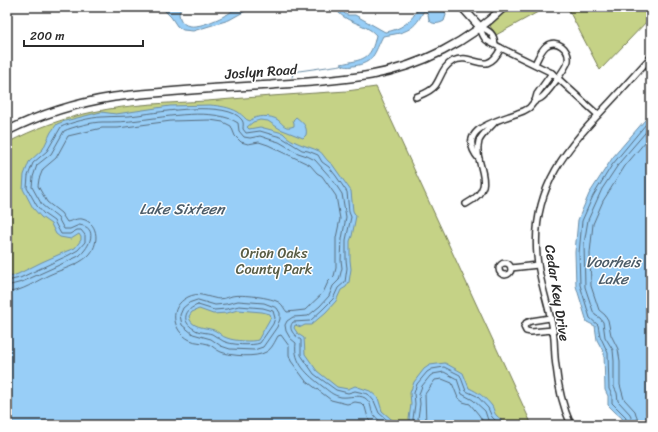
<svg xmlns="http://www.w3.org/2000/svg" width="658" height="432" font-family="Sriracha,sans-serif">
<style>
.green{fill:#c5d286;stroke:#787e58}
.water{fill:#98cef7;stroke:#6c8da5;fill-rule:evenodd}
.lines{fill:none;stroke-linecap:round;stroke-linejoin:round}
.shore{stroke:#576c7d;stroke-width:1}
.stream{stroke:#6c8da5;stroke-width:1}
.street-casing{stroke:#2b2b2b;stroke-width:8}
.secondary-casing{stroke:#2b2b2b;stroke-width:10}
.street{stroke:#fff;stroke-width:5}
.secondary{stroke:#fff;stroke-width:7}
.labels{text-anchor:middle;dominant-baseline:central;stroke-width:3;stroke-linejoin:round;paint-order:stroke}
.street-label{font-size:14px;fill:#2b2b2b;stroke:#fff}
.park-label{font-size:14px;fill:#595d46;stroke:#fff}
.water-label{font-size:15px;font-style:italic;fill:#4c5c68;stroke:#fff}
</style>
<rect width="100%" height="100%" fill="#fff"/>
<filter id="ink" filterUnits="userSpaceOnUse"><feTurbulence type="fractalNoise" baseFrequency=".025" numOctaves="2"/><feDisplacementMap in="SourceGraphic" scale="8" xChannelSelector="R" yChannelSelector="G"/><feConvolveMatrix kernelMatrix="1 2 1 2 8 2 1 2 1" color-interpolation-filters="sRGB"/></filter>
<g filter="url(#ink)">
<g class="green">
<path d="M 507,7 L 547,7 L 496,35 L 490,26 Z"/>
<path d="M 567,7 L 651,7 L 651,17 L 600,70 Z"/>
<path d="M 376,87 L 532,425 L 7,425 L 7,143 C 34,129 63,118 93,112 C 130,104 169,103 207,101 C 254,97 300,94 347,91 Z"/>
</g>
<g class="water">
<path d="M 161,7 L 181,7 L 179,14 C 182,38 216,20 228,14 C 231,12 235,8 238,7 C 245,5 256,7 263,7 L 247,10 L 229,20 L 193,31 L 183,30 L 177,26 L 171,17 Z"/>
<path d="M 335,7 L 345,7 L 344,13 L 347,15 L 355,15 L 385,32 C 401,30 412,21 419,7 L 441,7 L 444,9 L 446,15 L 444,21 C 439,24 432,25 429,20 L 428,14 L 425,11 L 423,12 C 414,32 402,33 383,36 C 374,53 375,63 353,66 C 348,67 345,67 341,64 C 363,59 371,61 376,35 C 365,22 342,23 335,7 Z"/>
<path d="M 210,105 C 220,106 229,107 238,112 C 243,115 245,120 250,121 C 255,115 271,115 278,120 C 283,124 285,130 294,126 L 294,123 L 293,120 L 296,117 C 302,122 308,126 306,135 L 303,138 L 280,129 L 268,121 L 260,120 L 253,122 L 247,127 L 249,129 L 260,127 L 283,133 C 291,143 308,146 319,151 C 323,153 326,161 332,164 L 351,191 L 353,211 L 356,216 L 352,236 L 350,241 L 350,260 L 351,269 L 349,282 L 346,287 L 341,290 L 336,301 L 326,312 L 311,325 L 305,325 L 301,327 L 295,325 L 294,328 L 298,334 L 304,338 L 305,354 L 317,371 L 337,387 L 348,389 L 355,386 L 370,391 L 378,398 L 382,411 L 398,425 L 7,425 L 7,278 L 18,274 L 42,262 L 67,251 L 75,248 L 81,240 L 81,237 L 79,234 L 71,239 L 60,237 L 56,234 L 51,224 L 41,217 L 33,208 L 23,189 L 24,175 L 29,162 L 43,149 L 51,132 L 57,124 L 65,121 L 101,112 L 116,114 L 170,106 ZM 199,309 L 213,314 L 227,313 L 238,310 L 262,312 L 270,314 L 271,317 L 258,340 C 252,342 234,341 227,338 C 222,337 219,332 214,330 C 205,327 190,328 189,316 L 192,312 Z"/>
<path d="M 651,113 L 651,425 L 623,425 L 622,418 L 615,412 L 608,405 L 608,396 L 605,390 L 604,353 L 597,340 L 595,326 L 587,322 L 576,286 L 575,252 L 578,220 L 589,194 L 613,157 Z"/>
<path d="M 445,363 L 463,373 L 469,388 C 478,392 486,398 492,406 C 494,409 494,413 496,415 C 500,419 502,420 505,425 L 411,425 L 409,419 L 411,404 L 410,393 L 414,382 L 424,369 L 430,365 Z"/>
</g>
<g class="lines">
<g class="shore">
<path d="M 7,281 L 20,278 L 69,255 L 78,250 L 85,242 L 85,235 L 81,230 L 77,230 L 70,234 L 61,234 L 54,221 L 44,214 L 37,206 L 27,188 L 28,176 L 33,163 L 47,151 L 61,127 C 69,123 92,117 102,117 C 114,116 126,117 138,115 C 160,112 228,100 242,120 C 244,123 243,125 243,129 L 246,133 L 260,131 L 270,134 L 281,137 L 302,150 L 308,151 L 318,155 L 322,162 L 329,167 L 336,176 L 347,192 L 349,212 L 351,217 L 346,240 L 346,260 L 347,268 L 345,282 L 338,288 L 333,299 L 323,309 L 310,321 L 293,322 C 287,329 295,336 301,340 L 301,355 L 314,374 L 336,390 L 348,393 L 355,391 L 368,394 L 374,401 L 379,413 L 393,425"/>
<path d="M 7,286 L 22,282 L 79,256 C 90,247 99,227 79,225 L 70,229 L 64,229 L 58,218 L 42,205 L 32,187 L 33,177 L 37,165 L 51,154 L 64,131 C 72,127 93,122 102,122 C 115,122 126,122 139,120 C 166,117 214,107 238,123 L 239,131 L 244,137 L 250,138 L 260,136 L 269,139 L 279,142 L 298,153 L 307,156 L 315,160 L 332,179 L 342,194 L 346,217 L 342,239 L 341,260 L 342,268 L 339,280 L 333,286 L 329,296 L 320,306 L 308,316 L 293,317 L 287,321 L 285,325 L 286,331 L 290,338 L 296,343 C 293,363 308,375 322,386 C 329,391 332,395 341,397 C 349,398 358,394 365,398 C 372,403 370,408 373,414 C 376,418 381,422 385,425"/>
<path d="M 7,292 C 22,292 36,281 49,275 C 62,269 77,266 88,256 C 99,246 100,223 82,219 C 77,218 72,221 67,222 L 61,213 L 47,202 L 38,186 L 39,179 L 43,169 L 56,158 L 68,136 L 102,128 L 118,128 L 171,121 L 210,120 L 223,122 L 231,126 L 235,136 L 241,142 L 248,144 L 259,142 L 268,145 L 310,165 L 317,173 L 322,176 L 336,196 L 340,219 L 336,238 L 336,268 L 334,276 L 328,282 L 323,293 L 305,310 L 287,312 C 284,309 283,305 280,303 C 272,297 241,294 232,296 C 226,298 220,300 214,298 C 204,296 198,292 188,297 C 168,307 172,331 190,340 C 196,343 202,342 208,344 C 213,346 216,350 221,352 C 231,356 256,358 266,352 C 272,349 275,341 278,336 L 281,335 L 289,346 L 289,355 L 291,361 L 305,380 L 331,400 L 347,404 L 355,402 L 361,403 L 365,407 L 368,418 L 375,425"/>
<path d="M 198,300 L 215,305 L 226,304 L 238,301 L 264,303 L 277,308 L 280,313 L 280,319 L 277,327 L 263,347 L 254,350 L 230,349 L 221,346 L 211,339 L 193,334 L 182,325 L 180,315 L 183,308 L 189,303 Z"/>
<path d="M 198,305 L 214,310 L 227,309 L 239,306 L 263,308 L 273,311 L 275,318 L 273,324 L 260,343 C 253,346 230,345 223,341 C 219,339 216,336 212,334 C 206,332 199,333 194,329 C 181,322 184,309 198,305 Z"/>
<path d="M 415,425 L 413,419 L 415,404 L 414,393 L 417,384 L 427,372 L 432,369 L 444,367 L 460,375 L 466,391 L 477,396 L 488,408 L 492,417 L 500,425"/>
<path d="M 420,425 L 418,418 L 420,404 L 419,394 L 422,386 L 430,376 L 433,374 L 444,372 L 457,379 L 462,394 L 473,400 L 485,411 L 488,420 L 494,425"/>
<path d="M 426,425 L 425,394 L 435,380 L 442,379 L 452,383 L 458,398 L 463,402 L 470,404 L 479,415 L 485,425"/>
<path d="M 628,425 L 625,416 L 612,403 L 612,395 L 609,389 L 608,353 L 600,336 L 598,325 L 590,318 L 580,285 L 579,253 L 582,221 L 593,196 L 612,165 L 651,118"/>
<path d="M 633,425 L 630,414 L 618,401 L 617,393 L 614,387 L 614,361 L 613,350 L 605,337 L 603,322 L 600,318 L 595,315 L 593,311 L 585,287 L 584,244 L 588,220 L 602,189 L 620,162 L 651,126"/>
<path d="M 639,425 L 635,411 L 624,399 L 620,385 L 620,361 L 618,349 L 611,335 L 608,320 L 605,315 L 599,310 L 591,286 L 590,253 L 593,224 L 603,201 L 625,166 L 651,135"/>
</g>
<path class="stream" d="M 292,77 L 293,74 L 299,71 L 341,65"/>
<g class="street-casing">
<g id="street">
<path d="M 480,27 C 484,43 489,41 501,48 L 552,73 L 598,115"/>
<path d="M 480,27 C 489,30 494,34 495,44"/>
<path d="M 416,97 C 423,94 430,92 435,86 C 441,78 442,67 453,61 C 473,51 486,79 501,48"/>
<path d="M 535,101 L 537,94 L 552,73"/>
<path d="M 479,159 C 454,129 498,121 518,113 C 522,112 526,110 529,108 C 531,106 533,103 535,101 C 537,100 539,99 541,98 C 547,94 566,68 568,61 C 570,49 556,38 546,46 C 541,50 538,58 535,64"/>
<path d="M 466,204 C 501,185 472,166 479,141 C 482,134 491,127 495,122"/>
<circle cx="505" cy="269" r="6"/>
<path d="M 511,268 L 538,265"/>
<path d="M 550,318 L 531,321 L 526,323 L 524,327 L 526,331 L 531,332 L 553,330"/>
<path d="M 571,425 C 563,407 558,386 556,366 C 554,354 555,342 553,330 C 549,305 539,281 537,256 C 531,186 568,147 612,100 C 625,86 638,71 651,57"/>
</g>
</g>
<g class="secondary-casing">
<g id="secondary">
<path d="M 462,7 L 480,27"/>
<path d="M 7,131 C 41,114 76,103 114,97 C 166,91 219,88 271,85 C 304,82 338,81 371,75 C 421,66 468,42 504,7"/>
</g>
</g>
<use href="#street" class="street"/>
<use href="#secondary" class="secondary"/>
</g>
</g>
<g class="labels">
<g class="street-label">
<text transform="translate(261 72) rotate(-4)">Joslyn Road</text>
<text transform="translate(557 293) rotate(81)">Cedar Key Drive</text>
</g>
<g class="park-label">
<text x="274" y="253">Orion Oaks<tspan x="274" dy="16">County Park</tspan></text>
</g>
<g class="water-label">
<text x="182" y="209">Lake Sixteen</text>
<text x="613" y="262">Voorheis<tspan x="613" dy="17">Lake</tspan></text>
</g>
</g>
<rect width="658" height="432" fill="none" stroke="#fff" stroke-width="24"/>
<rect x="12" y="12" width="634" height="408" fill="none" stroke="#2b2b2b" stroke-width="1.5" filter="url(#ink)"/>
<path d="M24 40v6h119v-6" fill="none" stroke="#2b2b2b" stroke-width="2"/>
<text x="30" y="40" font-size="12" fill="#2b2b2b" stroke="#ffffff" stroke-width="3" paint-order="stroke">200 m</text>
</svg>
